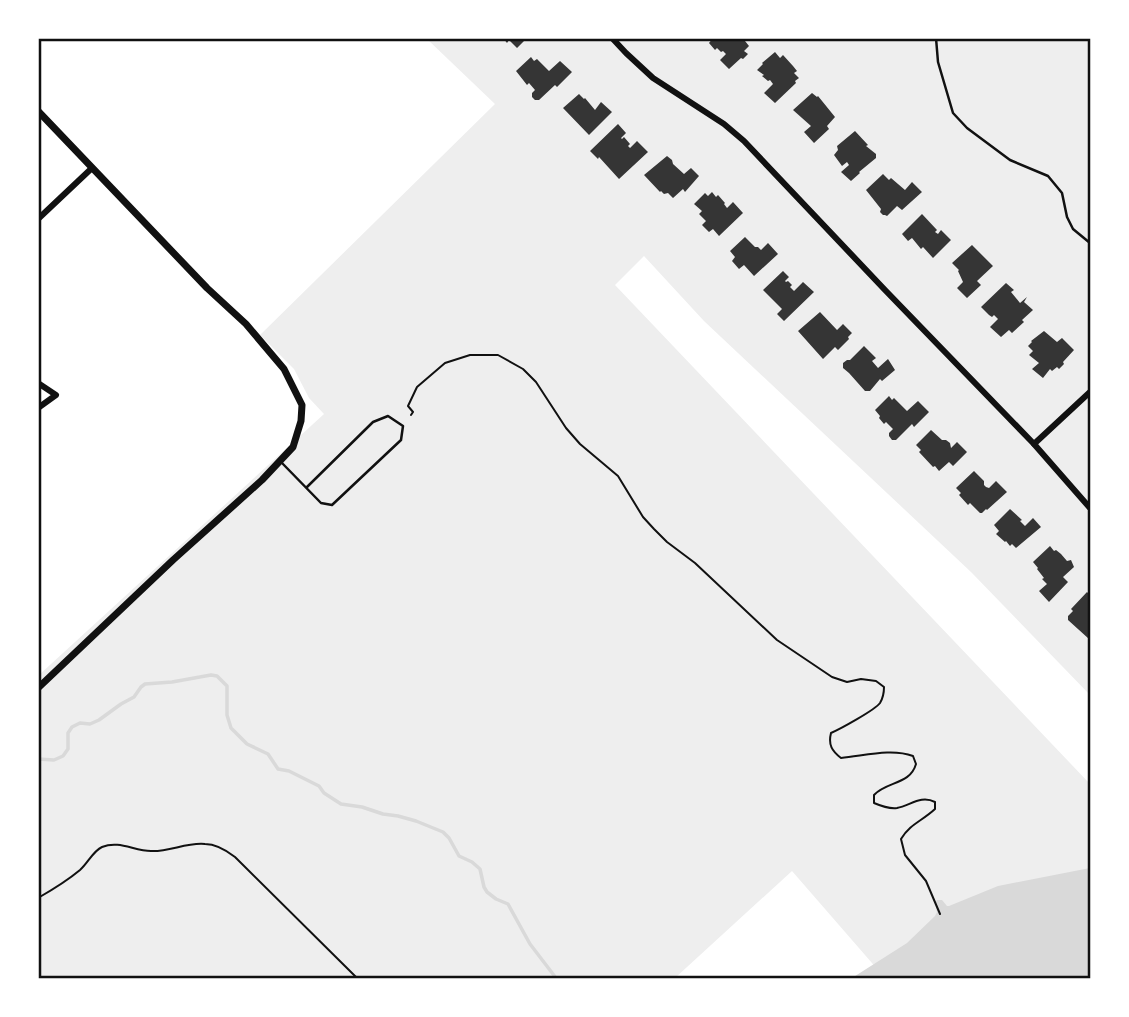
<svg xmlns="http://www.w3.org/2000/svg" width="1129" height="1017" font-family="Signika,sans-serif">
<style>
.green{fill:#eee}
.water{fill:#d9d9d9}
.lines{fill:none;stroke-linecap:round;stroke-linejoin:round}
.stream{stroke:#d9d9d9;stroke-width:3.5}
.building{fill:#353535}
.path{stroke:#111;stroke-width:2}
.service{stroke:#111;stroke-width:2.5}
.minor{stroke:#111;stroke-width:6}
.tertiary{stroke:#111;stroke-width:7}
.neatline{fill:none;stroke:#111;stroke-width:2.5}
</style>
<rect width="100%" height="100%" fill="#fff"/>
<path class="green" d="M 427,39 L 1090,39 L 1090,695 L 971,572 L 704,321 L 644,256 L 615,285 L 1090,784 L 1090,978 L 885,978 L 792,871 L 675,978 L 39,978 L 39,675 L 324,414 L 309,398 L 294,369 L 260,335 L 495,104 Z"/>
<path class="water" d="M 1090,868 L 1090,978 L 852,978 L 907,943 L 935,916 L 937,912 L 935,903 L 937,900 L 942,900 L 947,906 L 949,906 L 998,886 Z"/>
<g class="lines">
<path class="stream" d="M 38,759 L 54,760 L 63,756 L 68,749 L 68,733 L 72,727 L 80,723 L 90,724 L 99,720 L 121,704 L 134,697 L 141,687 L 145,684 L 172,682 L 211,675 L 217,676 L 227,686 L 227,715 L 231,728 L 247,744 L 268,754 L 278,769 L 289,771 L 319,786 L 324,793 L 341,804 L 362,807 L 383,814 L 398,816 L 416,821 L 443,832 L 449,838 L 459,856 L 472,862 L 480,869 L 484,887 L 487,892 L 496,899 L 508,904 L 530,944 L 556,978"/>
</g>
<g class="building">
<path d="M 503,38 L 527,38 L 517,48 L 509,40 L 507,43 Z"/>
<path d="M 713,38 L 747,38 L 745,41 L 749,46 L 744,51 L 748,54 L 743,59 L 741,58 L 729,69 L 720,60 L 726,54 L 723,51 L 721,52 L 717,48 L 715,50 L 709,43 Z"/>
<path d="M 775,52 L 780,58 L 783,55 L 793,66 L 797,71 L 794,73 L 799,78 L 795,81 L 796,83 L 775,103 L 764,93 L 773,84 L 770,80 L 768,81 L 762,76 L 764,75 L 757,70 L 763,64 L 762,63 Z"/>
<path d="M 531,57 L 534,61 L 537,59 L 549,71 L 560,61 L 572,72 L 557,87 L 555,85 L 539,100 L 535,100 L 532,97 L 532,93 L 535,90 L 529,83 L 527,85 L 516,71 Z"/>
<path d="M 812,93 L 817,97 L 818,96 L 835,117 L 827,126 L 829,129 L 814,143 L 804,132 L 811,126 L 793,110 Z"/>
<path d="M 579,94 L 584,99 L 585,98 L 595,110 L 601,102 L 612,112 L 589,135 L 563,108 Z"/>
<path d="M 618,124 L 626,133 L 621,138 L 622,139 L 624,137 L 630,144 L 628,146 L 630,148 L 637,141 L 648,152 L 619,179 L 599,157 L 598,159 L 590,151 Z"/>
<path d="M 855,131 L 868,145 L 866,146 L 876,154 L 876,158 L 859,172 L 860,173 L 851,181 L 841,172 L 849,165 L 847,162 L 842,166 L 834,155 L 838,150 L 837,146 Z"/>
<path d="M 667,156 L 672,160 L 673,164 L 684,174 L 691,168 L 699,176 L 685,192 L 683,189 L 673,198 L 668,193 L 664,194 L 661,191 L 660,192 L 644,175 Z"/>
<path d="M 883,174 L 889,180 L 891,178 L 905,190 L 912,182 L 922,192 L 902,210 L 897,206 L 887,216 L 885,215 L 883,215 L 880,212 L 881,209 L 866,190 Z"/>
<path d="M 712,192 L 716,197 L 718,195 L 725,203 L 724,204 L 727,208 L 733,202 L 743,213 L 719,236 L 713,229 L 709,232 L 702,225 L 706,221 L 699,214 L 702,211 L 694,204 L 705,193 L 708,196 Z"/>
<path d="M 922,214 L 937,230 L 935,232 L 938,234 L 941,230 L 951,240 L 933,258 L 923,247 L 921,249 L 912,238 L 908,241 L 902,234 Z"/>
<path d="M 745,237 L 755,247 L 758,247 L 761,250 L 768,243 L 778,254 L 754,276 L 744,265 L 739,269 L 732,261 L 735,257 L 730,251 Z"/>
<path d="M 972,245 L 993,266 L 977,281 L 981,285 L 967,298 L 957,288 L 963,282 L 958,271 L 959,270 L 952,263 Z"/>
<path d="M 783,271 L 789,277 L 785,281 L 786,282 L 788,281 L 792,285 L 790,287 L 794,291 L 803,282 L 814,292 L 784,321 L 777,314 L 782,309 L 763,290 Z"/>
<path d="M 1006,283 L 1014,290 L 1011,292 L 1020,303 L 1027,297 L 1024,302 L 1033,310 L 1022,320 L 1024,322 L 1012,333 L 1009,330 L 1001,337 L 990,327 L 998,319 L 994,315 L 992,317 L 989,315 L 981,307 Z"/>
<path d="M 820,312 L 837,330 L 843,324 L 852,333 L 848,337 L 849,339 L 838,350 L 835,347 L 823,359 L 798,331 Z"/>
<path d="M 1044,331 L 1057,342 L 1062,338 L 1074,350 L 1063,362 L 1064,364 L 1059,369 L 1057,367 L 1052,371 L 1050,369 L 1043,378 L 1032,369 L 1039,363 L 1029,355 L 1033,351 L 1028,346 L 1032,342 L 1031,341 Z"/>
<path d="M 864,346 L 876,358 L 872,361 L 878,368 L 888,359 L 895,370 L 882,381 L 880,379 L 870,391 L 865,391 L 849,373 L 843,368 L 843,363 L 847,360 L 850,360 Z"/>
<path d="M 889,396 L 892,400 L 894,398 L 907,411 L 918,401 L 929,412 L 914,427 L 912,424 L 896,440 L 892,440 L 889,436 L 889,433 L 893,429 L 886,422 L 884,424 L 879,418 L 880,416 L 875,410 Z"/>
<path d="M 931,430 L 942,440 L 946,440 L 950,443 L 951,448 L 957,442 L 967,452 L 953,466 L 949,462 L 939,471 L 935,466 L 933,467 L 919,452 L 921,450 L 916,445 Z"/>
<path d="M 974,471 L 984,481 L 984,485 L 986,487 L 989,488 L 996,481 L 1007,492 L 987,510 L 986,509 L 982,513 L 980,513 L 970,503 L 968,505 L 959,495 L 961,493 L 956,488 Z"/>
<path d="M 1010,509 L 1022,520 L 1020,521 L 1025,526 L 1033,518 L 1041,527 L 1016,548 L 1012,544 L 1010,546 L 1006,541 L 1005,542 L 996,534 L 999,531 L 994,525 Z"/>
<path d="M 1050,546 L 1054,551 L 1056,550 L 1061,554 L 1067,561 L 1071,560 L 1074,567 L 1063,577 L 1068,582 L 1049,602 L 1039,591 L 1047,584 L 1042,579 L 1044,578 L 1037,569 L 1038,568 L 1033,562 Z"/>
<path d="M 1087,592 L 1090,595 L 1090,637 L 1089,639 L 1068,620 L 1068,616 L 1073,611 L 1071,609 Z"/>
</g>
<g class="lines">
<g class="path">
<path d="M 411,415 L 413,412 L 408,406 L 417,387 L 445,363 L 470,355 L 498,355 L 523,369 L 536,382 L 566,428 L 580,444 L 618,476 L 643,517 L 654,529 L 667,542 L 695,563 L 777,640 L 832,677 L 847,682 L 861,679 L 876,681 L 884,687 C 884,692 883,698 880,703 C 875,710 840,729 831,733 C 828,745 832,751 841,758 C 864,756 891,748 913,756 L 916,764 C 910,785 887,781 874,795 L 874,803 C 881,806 889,809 897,808 C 911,805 921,795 935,802 L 935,809 C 922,821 910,824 901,839 L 905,855 L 926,881 L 940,914"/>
<path d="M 38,898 C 52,890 68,880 80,870 C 88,863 93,851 102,847 C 119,840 134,851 151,851 C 169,852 187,842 205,844 C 216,844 226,850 235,857 L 357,978"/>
</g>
<g class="service">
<path d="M 936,38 L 938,62 L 953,113 L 967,128 L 1010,160 L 1048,176 L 1062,193 L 1067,217 L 1073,229 L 1090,243"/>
<path d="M 282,463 L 321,503 L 332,505 L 401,440 L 403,426 L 388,416 L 373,422 L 307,487"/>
</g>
<g class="minor">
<path d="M 612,38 L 626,53 L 653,78 L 724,124 L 744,141 L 885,290 L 1034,444 L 1090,508"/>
<path d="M 38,219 L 92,168"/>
<path d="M 38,383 L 56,395 L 38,408"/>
<path d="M 1034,444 L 1090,392"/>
</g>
<path class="tertiary" d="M 38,111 L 207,288 L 246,324 L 284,369 L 302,405 L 301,421 L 293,447 L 262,480 L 173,560 L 38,688"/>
</g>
<rect width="1129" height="1017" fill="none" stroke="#ffffff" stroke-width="80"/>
<rect x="40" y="40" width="1049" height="937" class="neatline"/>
</svg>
